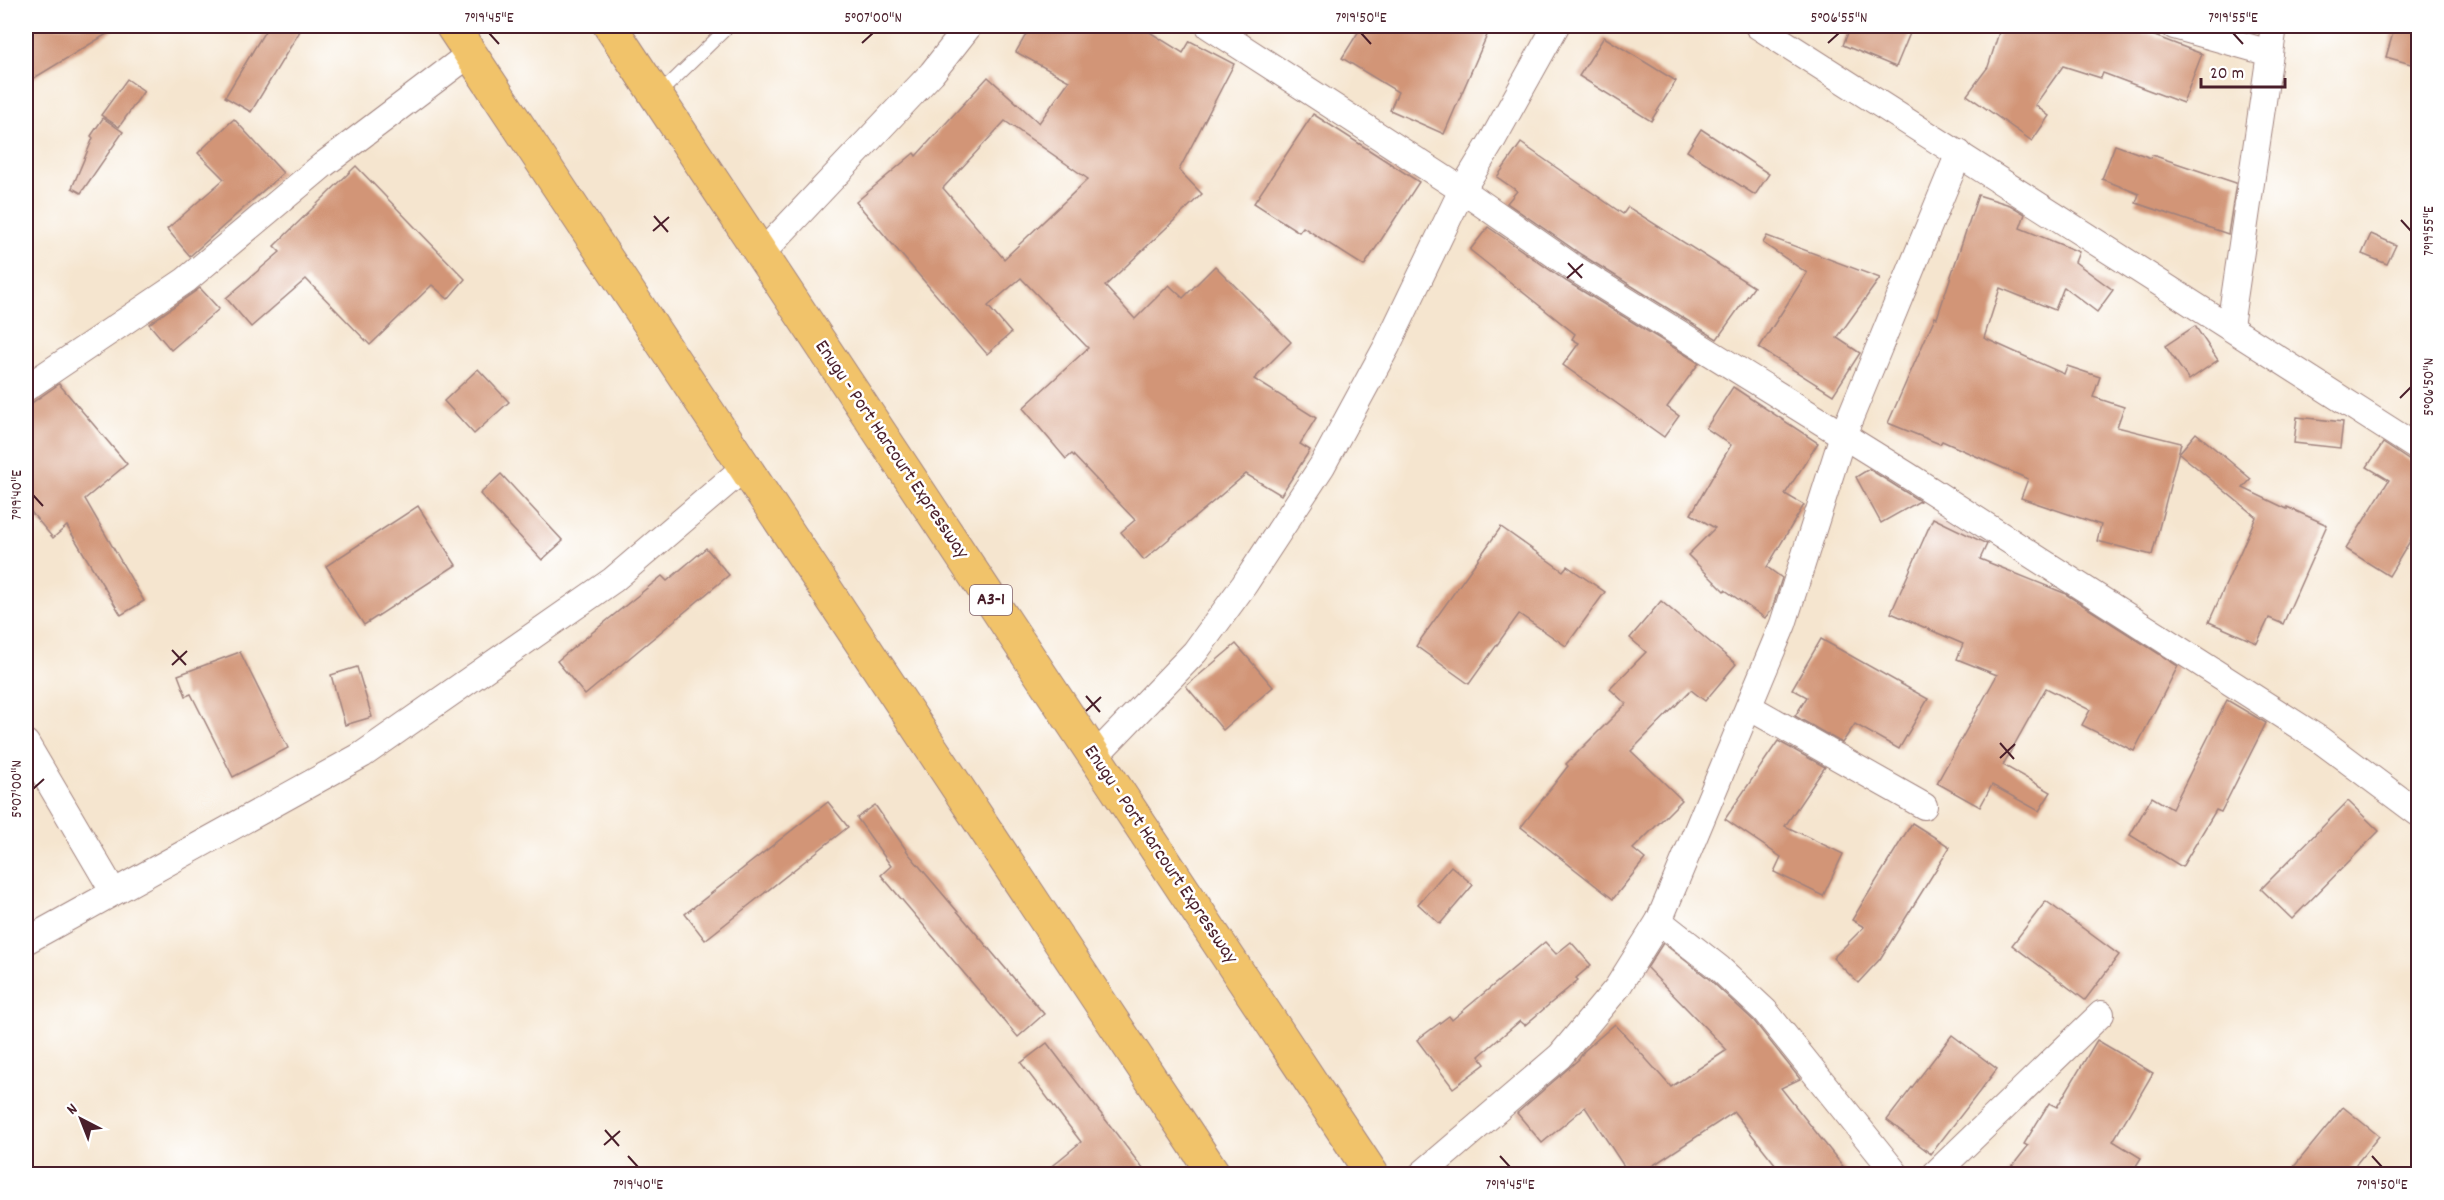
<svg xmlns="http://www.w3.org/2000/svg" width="2444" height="1200" font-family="Dekko,sans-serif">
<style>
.building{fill:#d29577;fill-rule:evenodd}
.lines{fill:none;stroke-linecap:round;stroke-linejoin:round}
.service-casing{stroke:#a0827d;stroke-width:14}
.minor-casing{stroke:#a0827d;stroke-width:28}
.trunk-casing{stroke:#a0827d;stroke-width:35}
.service{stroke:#fff;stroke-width:12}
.minor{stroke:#fff;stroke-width:26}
.trunk{stroke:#f1c36a;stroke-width:33}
.ticks{fill:none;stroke:#4a1f2b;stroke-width:2}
.labels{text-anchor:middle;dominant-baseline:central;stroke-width:5;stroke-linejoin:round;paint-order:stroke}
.shield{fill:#fff;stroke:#80626b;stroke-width:1.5}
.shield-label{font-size:18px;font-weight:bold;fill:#4a1f2b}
.street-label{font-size:20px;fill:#4a1f2b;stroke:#fff}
.neatline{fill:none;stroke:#4a1f2b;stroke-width:2}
.ticks-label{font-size:15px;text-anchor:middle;fill:#4a1f2b}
</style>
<rect width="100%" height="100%" fill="#fff"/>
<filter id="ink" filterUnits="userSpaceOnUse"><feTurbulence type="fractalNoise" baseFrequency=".0167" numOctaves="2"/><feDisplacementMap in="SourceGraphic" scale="12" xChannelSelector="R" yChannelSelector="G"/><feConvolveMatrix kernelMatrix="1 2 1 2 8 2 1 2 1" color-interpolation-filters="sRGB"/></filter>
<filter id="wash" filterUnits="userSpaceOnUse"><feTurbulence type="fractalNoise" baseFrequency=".008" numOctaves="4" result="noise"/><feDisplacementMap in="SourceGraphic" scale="24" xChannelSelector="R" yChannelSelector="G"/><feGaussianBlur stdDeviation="1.35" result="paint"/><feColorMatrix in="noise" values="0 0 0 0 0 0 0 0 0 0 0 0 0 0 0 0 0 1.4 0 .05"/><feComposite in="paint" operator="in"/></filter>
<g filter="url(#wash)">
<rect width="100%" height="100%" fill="#f5e5cf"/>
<g id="blocks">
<g class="building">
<path d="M 26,26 L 120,26 L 26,83 Z"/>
<path d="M 268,26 L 303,26 L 251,112 L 225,97 Z"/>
<path d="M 1031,26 L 1140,26 L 1183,53 L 1190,41 L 1234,64 L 1179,170 L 1202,194 L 1105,286 L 1135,319 L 1169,285 L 1183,298 L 1215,266 L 1291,342 L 1254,379 L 1316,418 L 1300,444 L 1310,450 L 1281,495 L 1246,474 L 1144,560 L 1121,532 L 1135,520 L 1072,454 L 1066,459 L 1023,408 L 1088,348 L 1021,278 L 988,306 L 1011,333 L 987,354 L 856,202 L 914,153 L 916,156 L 988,77 L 1039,123 L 1069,81 L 1016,52 ZM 1005,121 L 1088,179 L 1004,259 L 943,188 Z"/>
<path d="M 1362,26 L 1491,26 L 1444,134 L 1390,110 L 1398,92 L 1342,58 Z"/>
<path d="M 1851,26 L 1913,26 L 1896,67 L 1843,45 Z"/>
<path d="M 2001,26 L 2115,26 L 2146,35 L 2147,33 L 2202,54 L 2183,103 L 2103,73 L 2101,78 L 2063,66 L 2035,105 L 2049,116 L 2032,141 L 1967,95 L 1988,67 Z"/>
<path d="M 2395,26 L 2418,26 L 2418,66 L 2386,57 Z"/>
<path d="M 1604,37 L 1676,81 L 1651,121 L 1579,76 Z"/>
<path d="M 127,79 L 144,91 L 119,127 L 101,115 Z"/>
<path d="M 1313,114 L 1419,182 L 1364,266 L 1303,227 L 1299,232 L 1254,203 Z"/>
<path d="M 103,118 L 123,132 L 81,193 L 72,188 L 93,138 L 91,136 Z"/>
<path d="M 234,119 L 283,173 L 190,256 L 167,229 L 224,179 L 198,153 Z"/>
<path d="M 1701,129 L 1769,174 L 1755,195 L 1687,151 Z"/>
<path d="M 1521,143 L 1623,214 L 1628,207 L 1754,287 L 1717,339 L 1582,255 L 1507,203 L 1517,191 L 1497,177 Z"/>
<path d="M 2115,145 L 2151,158 L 2152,155 L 2236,183 L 2228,234 L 2136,203 L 2139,194 L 2102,179 Z"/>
<path d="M 356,166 L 465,279 L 448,299 L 432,285 L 370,345 L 306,279 L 251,327 L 226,298 L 280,252 L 274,246 Z"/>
<path d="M 1978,195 L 2010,205 L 2025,214 L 2020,228 L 2079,252 L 2075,262 L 2113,290 L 2097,312 L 2064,287 L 2055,310 L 2000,288 L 1984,338 L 2064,374 L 2067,366 L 2100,377 L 2093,397 L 2124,407 L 2117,427 L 2181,443 L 2152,555 L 2097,541 L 2101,525 L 2021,498 L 2028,479 L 1942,441 L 1940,444 L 1888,423 L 1935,317 L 1937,318 Z"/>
<path d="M 1488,227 L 1566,281 L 1699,363 L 1667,407 L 1679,416 L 1664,437 L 1563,365 L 1579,343 L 1572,339 L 1575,334 L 1470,250 Z"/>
<path d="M 2371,234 L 2396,245 L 2387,264 L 2362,254 Z"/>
<path d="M 1767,236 L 1880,278 L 1837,338 L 1860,353 L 1833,395 L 1759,348 L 1807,273 L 1763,243 Z"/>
<path d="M 200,288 L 219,309 L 171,350 L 149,324 Z"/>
<path d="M 2195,326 L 2218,360 L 2189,380 L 2165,346 Z"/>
<path d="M 478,369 L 509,402 L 474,434 L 444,401 Z"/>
<path d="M 59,384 L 127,464 L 85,499 L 144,601 L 121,615 L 67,526 L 53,538 L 26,506 L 26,407 Z"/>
<path d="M 1733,387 L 1818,443 L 1785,494 L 1804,505 L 1767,567 L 1782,578 L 1772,609 L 1765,618 L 1725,590 L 1724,591 L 1688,555 L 1715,528 L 1691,514 L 1731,445 L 1706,428 Z"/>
<path d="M 2297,417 L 2343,422 L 2340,448 L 2294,443 Z"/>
<path d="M 2196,433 L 2251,479 L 2243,488 L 2287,509 L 2287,507 L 2327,525 L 2283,624 L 2269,618 L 2257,643 L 2209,622 L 2256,517 L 2179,453 Z"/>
<path d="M 2383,443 L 2410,461 L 2418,463 L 2418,528 L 2389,576 L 2346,549 L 2389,480 L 2367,467 Z"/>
<path d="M 1869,469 L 1899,488 L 1920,501 L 1881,523 L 1856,477 Z"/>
<path d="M 501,474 L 563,541 L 542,560 L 480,494 Z"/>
<path d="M 418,506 L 456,565 L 364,625 L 326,566 Z"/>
<path d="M 1933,518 L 1987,544 L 1980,559 L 2064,593 L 2178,666 L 2134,751 L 2082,725 L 2090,710 L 2046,688 L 2003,765 L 2051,792 L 2039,811 L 1992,785 L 1980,807 L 1937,783 L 1997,675 L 1957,659 L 1963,644 L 1891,613 Z"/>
<path d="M 1501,527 L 1563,571 L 1567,566 L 1605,592 L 1566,646 L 1519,614 L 1469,684 L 1416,646 Z"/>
<path d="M 706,548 L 729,575 L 585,695 L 557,661 L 662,576 L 667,581 Z"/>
<path d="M 1661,601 L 1736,664 L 1705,701 L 1691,690 L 1631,751 L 1682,800 L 1633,849 L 1645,859 L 1613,899 L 1521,827 L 1568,766 L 1566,764 L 1626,704 L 1610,689 L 1646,652 L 1630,638 Z"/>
<path d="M 1821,639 L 1928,699 L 1899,749 L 1855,724 L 1842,743 L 1795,716 L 1807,697 L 1792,689 Z"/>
<path d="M 1236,644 L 1273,687 L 1223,730 L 1186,686 Z"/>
<path d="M 240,652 L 288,748 L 233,777 L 191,694 L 186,696 L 178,675 Z"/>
<path d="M 357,667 L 372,717 L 345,725 L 331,675 Z"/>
<path d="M 2227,700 L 2266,723 L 2221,812 L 2216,810 L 2182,867 L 2130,835 L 2152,797 L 2172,809 Z"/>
<path d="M 1778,741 L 1825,767 L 1785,826 L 1843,854 L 1823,896 L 1774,872 L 1781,857 L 1725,819 Z"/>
<path d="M 2348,801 L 2379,831 L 2292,919 L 2261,889 Z"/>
<path d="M 828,802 L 848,827 L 705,940 L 685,914 Z"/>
<path d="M 875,805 L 909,854 L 1044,1014 L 1018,1037 L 881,875 L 891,866 L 857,818 Z"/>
<path d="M 1912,823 L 1950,847 L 1880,959 L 1858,983 L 1833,958 L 1864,927 L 1852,920 Z"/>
<path d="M 1451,866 L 1473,885 L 1440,924 L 1418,904 Z"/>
<path d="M 2046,901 L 2119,955 L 2085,1000 L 2012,945 Z"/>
<path d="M 1545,942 L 1556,954 L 1571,942 L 1591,965 L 1576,978 L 1578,980 L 1525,1025 L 1520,1021 L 1479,1056 L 1485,1064 L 1453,1088 L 1417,1040 L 1449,1016 L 1452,1020 Z"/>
<path d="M 1663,943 L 1709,979 L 1754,1021 L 1800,1079 L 1781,1088 L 1849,1174 L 1783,1174 L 1734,1112 L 1640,1174 L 1629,1174 L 1585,1107 L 1542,1143 L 1517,1113 L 1579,1059 L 1584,1051 L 1615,1024 L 1671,1087 L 1727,1050 L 1647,968 Z"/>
<path d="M 1952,1035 L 1997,1069 L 1931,1154 L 1887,1120 Z"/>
<path d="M 2097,1040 L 2153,1073 L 2113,1141 L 2141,1158 L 2131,1174 L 2006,1174 L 2028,1146 L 2024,1144 L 2049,1103 L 2057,1107 Z"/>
<path d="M 1047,1043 L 1147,1174 L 1042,1174 L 1081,1142 L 1021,1063 Z"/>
<path d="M 2343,1107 L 2379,1136 L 2348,1174 L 2288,1174 Z"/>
</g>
</g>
</g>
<g filter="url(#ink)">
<use href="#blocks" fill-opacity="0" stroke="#a0827d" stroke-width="1.5"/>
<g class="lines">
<g class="service-casing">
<path id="service" d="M 657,96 L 729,26"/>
</g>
<g class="minor-casing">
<g id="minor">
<path d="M 1209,26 L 1462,190 L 1574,268 L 1907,475 L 2319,739 L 2418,813"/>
<path d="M 1758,26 L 2418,448"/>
<path d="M 2174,26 L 2270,53"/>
<path d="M 761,254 L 932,73 L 969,26"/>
<path d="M 2230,326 L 2274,26"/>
<path d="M 26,388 L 186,280 L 323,165 L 471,53"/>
<path d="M 1749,707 L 1924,806"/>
<path d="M 26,743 L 113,891"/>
<path d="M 1095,756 L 1195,652 L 1244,585 L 1322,466 L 1387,346 L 1462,190 L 1492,141 L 1556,26"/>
<path d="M 1659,921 L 1719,968 L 1765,1011 L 1896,1174"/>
<path d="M 26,941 L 362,755 L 613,580 L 745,467"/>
<path d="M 1422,1174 L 1560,1056 L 1617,988 L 1659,921 L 1783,624 L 1843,435 L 1959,153"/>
<path d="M 1935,1174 L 2101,1014"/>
</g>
</g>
<g class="trunk-casing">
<g id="trunk">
<path d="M 452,26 L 1214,1174"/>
<path d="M 610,26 L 1372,1174"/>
</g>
</g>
<use href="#service" class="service"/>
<use href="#minor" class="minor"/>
<use href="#trunk" class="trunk"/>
</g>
</g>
<path class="ticks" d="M 489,33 L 499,44M 1361,33 L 1371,44M 2233,33 L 2243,44M 862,43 L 873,33M 1828,43 L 1839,33M 654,216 L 668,232M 2401,220 L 2411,231M 653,231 L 669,217M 1568,263 L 1582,278M 1567,278 L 1583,264M 2400,398 L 2411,387M 33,495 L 43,506M 172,650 L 186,665M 172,665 L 187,651M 1086,696 L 1100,712M 1086,711 L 1101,697M 2000,743 L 2014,759M 2000,758 L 2015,744M 33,789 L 44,779M 605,1130 L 619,1146M 604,1145 L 620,1131M 628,1156 L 638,1167M 1500,1156 L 1510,1167M 2372,1156 L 2382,1167"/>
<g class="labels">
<rect class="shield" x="970" y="585" width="42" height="30" rx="4.5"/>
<g class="shield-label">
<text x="991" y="600">A3-1</text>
</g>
<g class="street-label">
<text transform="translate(891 450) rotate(56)">Enugu - Port Harcourt Expressway</text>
<text transform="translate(1160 855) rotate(56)">Enugu - Port Harcourt Expressway</text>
</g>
</g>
<rect width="2444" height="1200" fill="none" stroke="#fff" stroke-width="66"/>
<g transform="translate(81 1119) rotate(318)" stroke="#ffffff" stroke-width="4.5" paint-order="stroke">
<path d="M0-4.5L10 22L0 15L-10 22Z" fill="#4a1f2b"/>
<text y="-9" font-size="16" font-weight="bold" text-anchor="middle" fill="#4a1f2b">N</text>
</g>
<path d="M2201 78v9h84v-9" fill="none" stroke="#4a1f2b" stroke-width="3"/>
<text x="2210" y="78" font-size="18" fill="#4a1f2b" stroke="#ffffff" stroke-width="4.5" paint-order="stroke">20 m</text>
<rect x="33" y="33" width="2378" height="1134" class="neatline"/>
<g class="ticks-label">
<text x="489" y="22">7°19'45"E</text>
<text x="873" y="22">5°07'00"N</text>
<text x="1361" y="22">7°19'50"E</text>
<text x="1839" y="22">5°06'55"N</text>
<text x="2233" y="22">7°19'55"E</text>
<text transform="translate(2428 231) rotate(-90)" y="5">7°19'55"E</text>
<text transform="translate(2428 387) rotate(-90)" y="5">5°06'50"N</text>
<text transform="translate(16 495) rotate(-90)" y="5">7°19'40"E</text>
<text transform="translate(16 789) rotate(-90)" y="5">5°07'00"N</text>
<text x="638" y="1189">7°19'40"E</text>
<text x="1510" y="1189">7°19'45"E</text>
<text x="2382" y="1189">7°19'50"E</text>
</g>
</svg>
